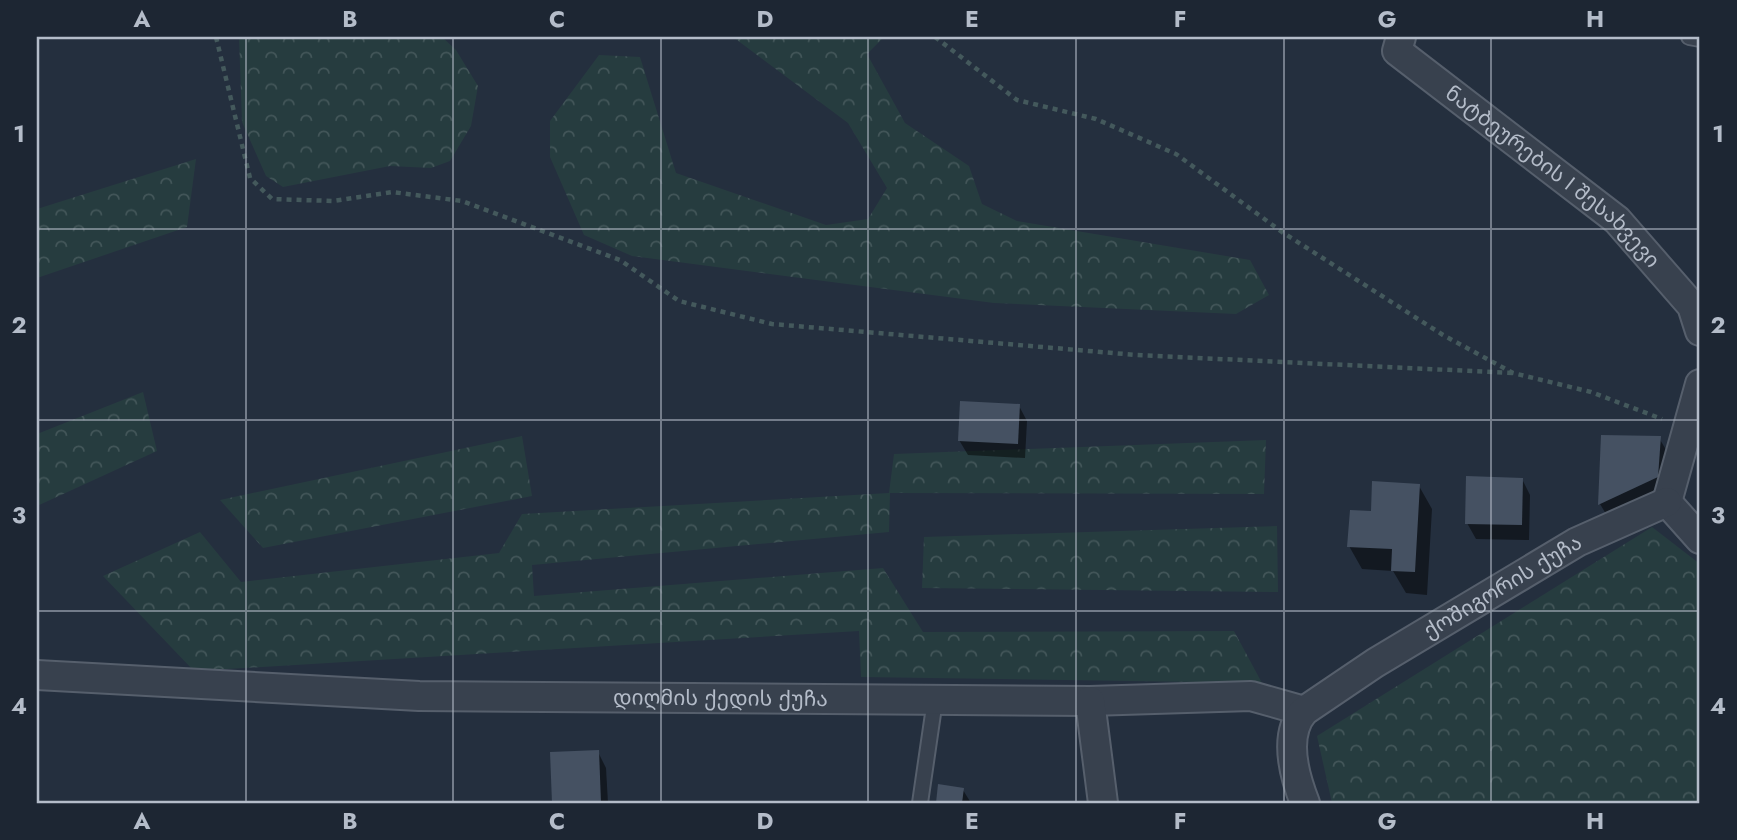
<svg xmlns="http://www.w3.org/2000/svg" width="1737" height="840" font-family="Jost,'Noto Sans Georgian',sans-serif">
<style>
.forest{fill:url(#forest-crowns)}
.shadow{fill:#0007}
.building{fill:#455162}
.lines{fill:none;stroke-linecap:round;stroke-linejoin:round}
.service-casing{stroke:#565f6c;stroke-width:18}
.minor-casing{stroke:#565f6c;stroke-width:32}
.path{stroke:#44595c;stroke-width:4.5;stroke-dasharray:5 5;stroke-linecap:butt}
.service{stroke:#38414e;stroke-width:14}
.minor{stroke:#38414e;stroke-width:28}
.grid{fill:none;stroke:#b4bcc9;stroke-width:2;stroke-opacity:0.55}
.labels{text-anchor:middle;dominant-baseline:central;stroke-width:7;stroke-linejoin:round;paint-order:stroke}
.street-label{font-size:21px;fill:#b4bcc9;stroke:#1d2633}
.neatline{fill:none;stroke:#b4bcc9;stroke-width:2.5}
.grid-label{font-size:23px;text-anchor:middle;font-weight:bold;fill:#b4bcc9}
</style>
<defs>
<pattern id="forest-crowns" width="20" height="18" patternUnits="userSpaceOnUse" patternTransform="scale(1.75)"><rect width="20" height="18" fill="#263c3f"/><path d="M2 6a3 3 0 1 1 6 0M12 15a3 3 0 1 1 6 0" fill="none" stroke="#435659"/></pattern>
</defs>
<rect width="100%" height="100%" fill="#242f3e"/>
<g class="forest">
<path d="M 239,37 L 442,37 L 456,50 L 478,86 L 471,126 L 450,161 L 431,168 L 390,166 L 283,187 L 266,176 L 242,122 Z"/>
<path d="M 733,37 L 884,37 L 867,54 L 905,123 L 969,166 L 982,204 L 1017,221 L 1250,260 L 1269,295 L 1236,314 L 994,303 L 632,256 L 584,235 L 550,157 L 550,121 L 599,55 L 640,57 L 676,173 L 826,225 L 868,219 L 887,188 L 848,123 Z"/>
<path d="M 196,159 L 187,227 L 37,278 L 37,209 Z"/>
<path d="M 143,392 L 157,451 L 37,506 L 37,434 Z"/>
<path d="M 522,436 L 532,496 L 263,548 L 220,500 Z"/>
<path d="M 1266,440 L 1264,494 L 890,493 L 889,532 L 532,565 L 534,596 L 883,568 L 923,632 L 1234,631 L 1262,683 L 861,677 L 859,631 L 194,671 L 103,576 L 200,532 L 241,582 L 499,553 L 522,514 L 889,493 L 894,454 Z"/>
<path d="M 1277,526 L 1278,592 L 922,588 L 924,537 Z"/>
<path d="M 1652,527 L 1700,564 L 1700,803 L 1332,803 L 1317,736 Z"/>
</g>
<g class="shadow">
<path d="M 1019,406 L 1027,421 L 1025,458 L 968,455 L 959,440 Z"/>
<path d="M 1602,436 L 1659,438 L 1668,453 L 1666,493 L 1609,519 L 1600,504 Z"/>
<path d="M 1522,479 L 1530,495 L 1529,540 L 1476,539 L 1467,523 Z"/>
<path d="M 1419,486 L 1432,509 L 1427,595 L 1406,593 L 1393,571 L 1362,569 L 1349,546 L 1372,513 Z"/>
<path d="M 598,752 L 606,768 L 608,803 L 553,803 L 552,754 Z"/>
<path d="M 940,786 L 963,790 L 971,803 L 937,803 Z"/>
</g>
<g class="building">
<path d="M 960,401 L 1020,404 L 1018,444 L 958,441 Z"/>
<path d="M 1601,435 L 1661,436 L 1658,477 L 1598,505 Z"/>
<path d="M 1466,476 L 1523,478 L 1522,525 L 1465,524 Z"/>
<path d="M 1372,481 L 1420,484 L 1415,572 L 1391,571 L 1392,549 L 1347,547 L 1350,510 L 1371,511 Z"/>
<path d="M 599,750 L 601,803 L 552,803 L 550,752 Z"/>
<path d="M 938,784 L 964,788 L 962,803 L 936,803 Z"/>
</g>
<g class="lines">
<g class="service-casing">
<g id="service">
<path d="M 1689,37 L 1700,39"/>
<path d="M 920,803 L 935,700"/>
</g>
</g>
<g class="minor-casing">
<g id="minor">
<path id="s1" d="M 1401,37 L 1397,51 L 1617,220 L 1692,306 L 1700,331"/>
<path d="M 1667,502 L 1700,384"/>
<path d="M 1667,502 L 1700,539"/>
<path id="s2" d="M 37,675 L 419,696 L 1090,701 L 1251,696 L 1304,711"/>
<path d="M 1090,701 L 1103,803"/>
<path id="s3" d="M 1305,803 C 1294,775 1283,735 1304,711 L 1375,663 L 1577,542 L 1667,502"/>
</g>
</g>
<g class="path">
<path d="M 216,37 L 250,178 L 272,199 L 333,201 L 392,192 L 462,201 L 620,260 L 679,301 L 772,324 L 1136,355 L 1513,373"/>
<path d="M 935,37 L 1017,100 L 1096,119 L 1176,154 L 1282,232 L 1443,335 L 1513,373 L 1591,392 L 1662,419"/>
</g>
<use href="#service" class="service"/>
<use href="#minor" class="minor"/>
</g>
<path class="grid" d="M 246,37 L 246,803M 453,37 L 453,803M 661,37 L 661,803M 868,37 L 868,803M 1076,37 L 1076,803M 1284,37 L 1284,803M 1491,37 L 1491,803M 37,229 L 1700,229M 37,420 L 1700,420M 37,611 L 1700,611"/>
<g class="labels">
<g class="street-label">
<text stroke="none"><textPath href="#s1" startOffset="215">ნატბეურების I შესახვევი</textPath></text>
<text stroke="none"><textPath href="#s3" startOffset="331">ქოშიგორის ქუჩა</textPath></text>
<text stroke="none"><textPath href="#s2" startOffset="684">დიღმის ქედის ქუჩა</textPath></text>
</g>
</g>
<rect width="1737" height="840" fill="none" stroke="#1d2633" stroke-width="77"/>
<rect x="38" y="38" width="1660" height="764" class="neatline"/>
<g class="grid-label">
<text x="142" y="27">A</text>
<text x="350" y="27">B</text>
<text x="557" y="27">C</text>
<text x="765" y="27">D</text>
<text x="972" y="27">E</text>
<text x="1180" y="27">F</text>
<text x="1387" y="27">G</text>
<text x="1595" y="27">H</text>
<text x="19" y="142">1</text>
<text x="1718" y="142">1</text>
<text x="19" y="333">2</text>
<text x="1718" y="333">2</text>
<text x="19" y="523">3</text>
<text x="1718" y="523">3</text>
<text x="19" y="714">4</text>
<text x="1718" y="714">4</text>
<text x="142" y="829">A</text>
<text x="350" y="829">B</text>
<text x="557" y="829">C</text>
<text x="765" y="829">D</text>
<text x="972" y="829">E</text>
<text x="1180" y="829">F</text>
<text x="1387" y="829">G</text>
<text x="1595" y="829">H</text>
</g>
</svg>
